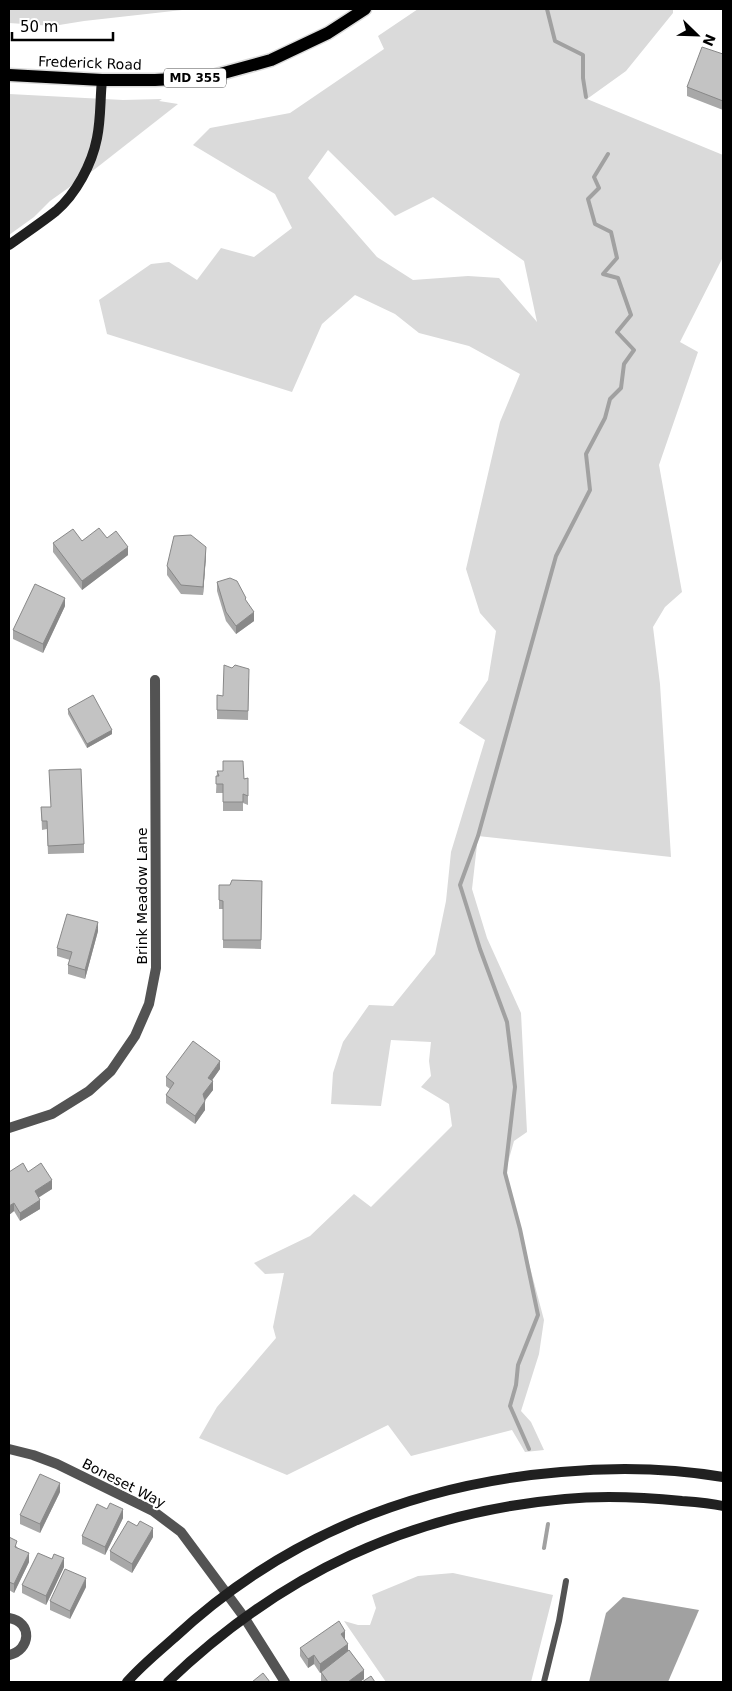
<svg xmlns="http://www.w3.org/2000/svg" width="732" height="1691" font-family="'DejaVu Sans',sans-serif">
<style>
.green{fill:#dadada;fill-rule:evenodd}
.water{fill:#a1a1a1}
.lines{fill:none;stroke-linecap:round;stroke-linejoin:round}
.stream{stroke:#a1a1a1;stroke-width:4}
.primary-casing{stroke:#dbdbdb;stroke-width:15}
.service{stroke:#535353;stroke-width:6}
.minor{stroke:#535353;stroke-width:10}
.secondary{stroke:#202020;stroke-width:10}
.primary{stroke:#000;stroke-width:12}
.wall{fill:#a8a8a8}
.shaded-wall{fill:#888}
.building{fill:#c3c3c3;stroke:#888}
.labels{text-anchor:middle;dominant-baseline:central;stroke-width:4;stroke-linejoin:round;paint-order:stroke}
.shield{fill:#fff;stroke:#4c4c4c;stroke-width:1}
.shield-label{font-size:12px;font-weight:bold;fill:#000}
.street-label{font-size:14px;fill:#000;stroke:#fff}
</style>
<rect width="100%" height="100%" fill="#fff"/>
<g class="green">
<path d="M 9,9 L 191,9 L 84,21 L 53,26 L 9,23 Z"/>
<path d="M 418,9 L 673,9 L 673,13 L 626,71 L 587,99 L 723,155 L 723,257 L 680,342 L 698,352 L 659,465 L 682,592 L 665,607 L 653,627 L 660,684 L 671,857 L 478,836 L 472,889 L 487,938 L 521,1013 L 527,1132 L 514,1141 L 505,1173 L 544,1320 L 539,1354 L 521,1411 L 531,1422 L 544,1450 L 525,1452 L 512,1430 L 411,1456 L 388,1425 L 287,1475 L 199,1438 L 217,1407 L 276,1338 L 273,1327 L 284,1273 L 265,1274 L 254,1263 L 310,1236 L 354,1194 L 371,1207 L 452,1126 L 449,1104 L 421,1087 L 431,1076 L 429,1061 L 431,1042 L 391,1040 L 381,1106 L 331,1104 L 333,1073 L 343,1042 L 369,1005 L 393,1006 L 435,954 L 446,901 L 451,852 L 485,740 L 459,723 L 488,680 L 496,631 L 480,613 L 466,569 L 500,422 L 520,374 L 469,346 L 419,333 L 395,314 L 355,295 L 322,324 L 292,392 L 107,334 L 99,300 L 151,264 L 169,262 L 197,280 L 221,248 L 254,257 L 292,228 L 275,194 L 193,145 L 210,128 L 290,113 L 384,49 L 378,36 ZM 328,150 L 395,216 L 433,197 L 524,261 L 537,322 L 499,278 L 468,276 L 413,280 L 377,257 L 308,178 Z"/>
<path d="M 9,94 L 123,100 L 162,99 L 159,101 L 178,104 L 95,169 L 50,201 L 34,217 L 9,235 Z"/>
<path d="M 453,1573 L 553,1595 L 531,1682 L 386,1682 L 344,1621 L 358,1625 L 370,1625 L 376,1608 L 372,1595 L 418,1576 Z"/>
</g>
<path class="water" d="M 623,1597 L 699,1610 L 668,1682 L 589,1682 L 606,1613 Z"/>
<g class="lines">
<g class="stream">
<path d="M 547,9 L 555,41 L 583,55 L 583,78 L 586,97"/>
<path d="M 529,1449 L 510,1406 L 516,1385 L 518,1365 L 538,1315 L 520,1229 L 505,1173 L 515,1087 L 507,1022 L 480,949 L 460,885 L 478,836 L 556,556 L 590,490 L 586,454 L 605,418 L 610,399 L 621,388 L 624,364 L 634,350 L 617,332 L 631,315 L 618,278 L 603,274 L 617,258 L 611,232 L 595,224 L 588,199 L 599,188 L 594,177 L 608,154"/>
<path d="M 544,1548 L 548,1524"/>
</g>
<g class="primary-casing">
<path id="primary" d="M 9,75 L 102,80 L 155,80 L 209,77 L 271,60 L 328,33 L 365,9"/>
</g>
<path class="service" d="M 544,1682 L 559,1621 L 566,1581"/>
<g class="minor">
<path d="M 9,1128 L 52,1114 L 89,1091 L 111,1071 L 135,1036 L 149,1004 L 156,968 L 155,680"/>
<path d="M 9,1449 L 33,1455 L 57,1464 L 153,1511 L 181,1532 L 244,1617 L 285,1682"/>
<path d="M 9,1618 C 33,1622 31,1650 9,1655"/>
</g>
<g class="secondary">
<path d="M 9,245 C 24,234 41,223 56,211 C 76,194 92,164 97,138 C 101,119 100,99 102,80"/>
<path d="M 127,1682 C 141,1666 158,1652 174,1638 C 282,1537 415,1484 561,1472 C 615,1467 670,1468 723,1477"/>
<path d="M 168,1682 C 281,1574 409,1513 565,1499 C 604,1495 643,1497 682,1501 C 696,1502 710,1503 723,1506"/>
</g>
<use href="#primary" class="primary"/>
</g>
<g class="wall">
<path d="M 723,54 L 723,110 L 687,96 L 687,87 Z"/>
<path d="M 107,538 L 128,555 L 82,590 L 53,552 L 53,543 Z"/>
<path d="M 206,556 L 203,595 L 181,594 L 167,575 L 167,566 Z"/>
<path d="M 217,582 L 254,621 L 236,634 L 226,621 L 217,591 Z"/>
<path d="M 65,606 L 43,653 L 13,639 L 13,630 Z"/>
<path d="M 249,678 L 248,720 L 217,719 L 217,695 L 223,696 Z"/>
<path d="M 68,709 L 112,734 L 87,748 L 68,714 Z"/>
<path d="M 217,771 L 223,771 L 244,779 L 248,778 L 248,805 L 243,803 L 243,811 L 223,811 L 223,793 L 216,793 Z"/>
<path d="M 41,807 L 84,844 L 84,853 L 48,854 L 47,829 L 42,830 Z"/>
<path d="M 262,881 L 261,949 L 223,948 L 223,909 L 219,909 L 219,885 L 230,885 Z"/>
<path d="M 98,931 L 85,979 L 68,974 L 68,965 L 70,960 L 57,956 L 57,948 Z"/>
<path d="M 220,1069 L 212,1080 L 213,1090 L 205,1100 L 205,1110 L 195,1124 L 166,1103 L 166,1095 L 170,1089 L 166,1086 L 166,1077 Z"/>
<path d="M 28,1172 L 52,1189 L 38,1197 L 40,1209 L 20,1221 L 14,1211 L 9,1215 Z"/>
<path d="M 60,1492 L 40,1533 L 20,1524 L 20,1515 Z"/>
<path d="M 107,1509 L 123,1518 L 105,1555 L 82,1544 L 82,1536 Z"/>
<path d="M 9,1537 L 29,1562 L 14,1593 L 9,1590 Z"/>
<path d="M 153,1537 L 132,1573 L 110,1560 L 110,1551 Z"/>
<path d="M 64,1567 L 46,1605 L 22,1593 L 22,1585 Z"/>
<path d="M 86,1587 L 70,1619 L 50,1610 L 50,1601 Z"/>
<path d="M 345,1639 L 348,1651 L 364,1679 L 360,1682 L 322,1682 L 321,1681 L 321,1672 L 320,1673 L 314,1664 L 308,1668 L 300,1656 L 300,1648 Z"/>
</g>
<g class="shaded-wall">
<path d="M 128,547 L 128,555 L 82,590 L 82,581 Z"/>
<path d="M 206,547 L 206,556 L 203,595 L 203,587 Z"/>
<path d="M 65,598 L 65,606 L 43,653 L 43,644 Z"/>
<path d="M 254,612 L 254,621 L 236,634 L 236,626 Z"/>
<path d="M 112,730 L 112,734 L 87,748 L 87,744 Z"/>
<path d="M 98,922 L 98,931 L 85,979 L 85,970 Z"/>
<path d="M 220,1061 L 220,1069 L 208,1086 L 208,1078 Z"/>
<path d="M 213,1081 L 213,1090 L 203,1103 L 203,1094 Z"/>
<path d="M 205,1101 L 205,1110 L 195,1124 L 195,1116 Z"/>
<path d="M 52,1180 L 52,1189 L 35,1200 L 35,1191 Z"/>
<path d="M 40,1200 L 40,1209 L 20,1221 L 20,1213 Z"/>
<path d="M 14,1203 L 14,1211 L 9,1215 L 9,1206 Z"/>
<path d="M 60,1483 L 60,1492 L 40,1533 L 40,1524 Z"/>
<path d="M 123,1509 L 123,1518 L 105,1555 L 105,1547 Z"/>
<path d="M 153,1528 L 153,1537 L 132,1573 L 132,1564 Z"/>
<path d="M 29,1553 L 29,1562 L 14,1593 L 14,1584 Z"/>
<path d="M 64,1558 L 64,1567 L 46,1605 L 46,1596 Z"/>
<path d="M 86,1578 L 86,1587 L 70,1619 L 70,1611 Z"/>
<path d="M 345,1631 L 345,1639 L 341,1642 L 341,1634 Z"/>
<path d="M 348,1644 L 348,1653 L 320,1673 L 320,1664 Z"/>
<path d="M 314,1655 L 314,1664 L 308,1668 L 308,1659 Z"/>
<path d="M 364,1670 L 364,1679 L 360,1682 L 348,1682 Z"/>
</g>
<g class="building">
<path d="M 702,47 L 723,54 L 723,101 L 687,87 Z"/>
<path d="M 99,528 L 107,538 L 116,531 L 128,547 L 82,581 L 53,543 L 73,529 L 82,541 Z"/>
<path d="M 191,535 L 206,547 L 203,587 L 181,585 L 167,566 L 174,536 Z"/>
<path d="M 230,578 L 237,581 L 246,598 L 245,599 L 254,612 L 236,626 L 226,612 L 217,582 Z"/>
<path d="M 35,584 L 65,598 L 43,644 L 13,630 Z"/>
<path d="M 224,665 L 232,668 L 235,665 L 249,669 L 248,711 L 217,710 L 217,695 L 223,696 Z"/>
<path d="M 93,695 L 112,730 L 87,744 L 68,709 Z"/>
<path d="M 223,761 L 243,761 L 244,779 L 248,778 L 248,796 L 243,794 L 243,802 L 223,802 L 223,784 L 216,784 L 216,776 L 219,776 L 217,771 L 223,771 Z"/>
<path d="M 81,769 L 84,844 L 48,846 L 47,821 L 42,821 L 41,807 L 51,807 L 49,770 Z"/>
<path d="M 232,880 L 262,881 L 261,940 L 223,940 L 223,901 L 219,900 L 219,885 L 230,885 Z"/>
<path d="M 67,914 L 98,922 L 85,970 L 68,965 L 72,952 L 57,948 Z"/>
<path d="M 193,1041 L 220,1061 L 208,1078 L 213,1081 L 203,1094 L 205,1101 L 195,1116 L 166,1095 L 174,1083 L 166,1077 Z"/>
<path d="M 23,1163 L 28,1172 L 41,1163 L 52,1180 L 35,1191 L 40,1200 L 20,1213 L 14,1203 L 9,1206 L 9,1172 Z"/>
<path d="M 40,1474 L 60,1483 L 40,1524 L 20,1515 Z"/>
<path d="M 110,1503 L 123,1509 L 105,1547 L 82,1536 L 97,1504 L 107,1509 Z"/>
<path d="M 128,1521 L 137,1526 L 140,1521 L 153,1528 L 132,1564 L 110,1551 Z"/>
<path d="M 9,1537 L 17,1541 L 15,1547 L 29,1553 L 14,1584 L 9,1582 Z"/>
<path d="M 38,1553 L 52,1559 L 54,1554 L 64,1558 L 46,1596 L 22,1585 Z"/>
<path d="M 65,1569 L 86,1578 L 70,1611 L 50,1601 Z"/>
<path d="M 339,1621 L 345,1631 L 341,1634 L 348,1644 L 320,1664 L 314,1655 L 308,1659 L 300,1648 Z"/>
<path d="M 349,1650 L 364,1670 L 348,1682 L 328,1682 L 321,1672 Z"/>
<path d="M 263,1673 L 270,1682 L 252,1682 Z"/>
<path d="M 371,1676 L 375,1682 L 362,1682 Z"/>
</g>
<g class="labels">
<rect class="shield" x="164" y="68.5" width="62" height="19" rx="4"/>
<g class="shield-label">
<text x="195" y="78">MD 355</text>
</g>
<g class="street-label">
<text transform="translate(90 63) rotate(2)">Frederick Road</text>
<text transform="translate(142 896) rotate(-90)">Brink Meadow Lane</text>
<text transform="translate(124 1483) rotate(27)">Boneset Way</text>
</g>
</g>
<rect width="732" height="1691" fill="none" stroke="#000000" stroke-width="20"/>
<g transform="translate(697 35) rotate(113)" stroke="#ffffff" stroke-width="4" paint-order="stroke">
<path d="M0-4L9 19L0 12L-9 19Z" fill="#000000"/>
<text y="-8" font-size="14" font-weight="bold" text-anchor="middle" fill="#000000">N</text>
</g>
<path d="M12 32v8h101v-8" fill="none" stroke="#000000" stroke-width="2.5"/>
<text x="20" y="32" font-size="15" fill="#000000" stroke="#ffffff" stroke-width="4" paint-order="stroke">50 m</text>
</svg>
